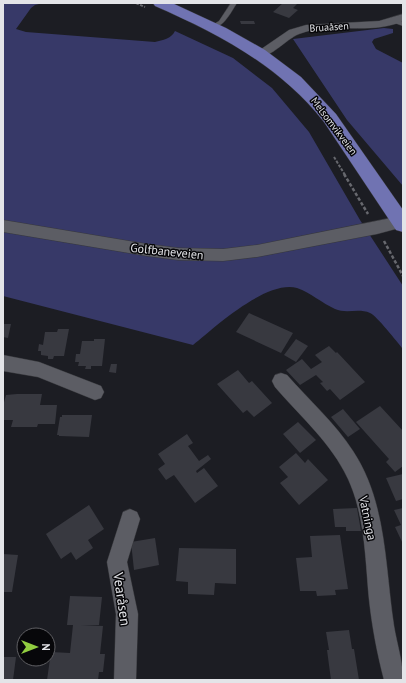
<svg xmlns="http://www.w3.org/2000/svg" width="406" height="683" font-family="'PT Sans',sans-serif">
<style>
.green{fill:#373968}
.building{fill:#383940}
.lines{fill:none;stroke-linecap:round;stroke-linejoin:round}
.service-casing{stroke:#37383c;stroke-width:1}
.minor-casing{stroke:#37383c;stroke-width:1}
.primary-casing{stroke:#37383c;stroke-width:1}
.path-far1{stroke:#67686e;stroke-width:2;stroke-dasharray:3 1.5;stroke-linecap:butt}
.path{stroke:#67686e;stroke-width:2.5;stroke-dasharray:3.5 2;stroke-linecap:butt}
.service{fill:#5c5d64;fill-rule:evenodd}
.minor{fill:#5c5d64;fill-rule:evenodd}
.primary{fill:#7073b2;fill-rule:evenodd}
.labels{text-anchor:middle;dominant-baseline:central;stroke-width:3;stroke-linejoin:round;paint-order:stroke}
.far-street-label{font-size:10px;fill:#e3e4e8;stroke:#07070a}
.street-label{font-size:12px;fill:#e3e4e8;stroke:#07070a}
.near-street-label{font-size:14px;fill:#e3e4e8;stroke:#07070a}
</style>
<rect width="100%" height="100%" fill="#1c1d23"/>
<g class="green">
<path d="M 3,3 L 43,3 L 35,5 L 31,8 L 16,29 L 26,32 L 155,42 C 163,40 171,39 175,31 L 233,58 L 272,88 L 309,132 L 360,220 L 403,286 L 403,349 C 397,342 377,316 370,313 C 359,308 346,314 335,309 C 322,303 311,293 297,288 C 266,280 215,327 193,345 L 3,296 Z"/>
<path d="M 384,28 L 393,29 L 393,33 L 374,39 L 372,42 L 376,49 L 403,63 L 403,186 L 347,120 L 293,39 Z"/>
</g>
<g class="building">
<path d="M 283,3 L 298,3 L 293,8 L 298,10 L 289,18 L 273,12 Z"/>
<path d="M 240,21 L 254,21 L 255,24 L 241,24 Z"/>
<path d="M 249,313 L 293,333 L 281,353 L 236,332 Z"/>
<path d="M 3,324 L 11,324 L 8,338 L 3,337 Z"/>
<path d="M 58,329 L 69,329 L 64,356 L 54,356 L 53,359 L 48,359 L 48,356 L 41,355 L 41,351 L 38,351 L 39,344 L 43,345 L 45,332 L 57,332 Z"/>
<path d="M 94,339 L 105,339 L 102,366 L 91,366 L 91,369 L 85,369 L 86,366 L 78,366 L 79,362 L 75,362 L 76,354 L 80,354 L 82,341 L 94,341 Z"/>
<path d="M 296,339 L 308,346 L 296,362 L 284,355 Z"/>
<path d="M 329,346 L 336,353 L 337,352 L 365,382 L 340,400 L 330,389 L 327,391 L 320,383 L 323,382 L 316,375 L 300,385 L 286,370 L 302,359 L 311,369 L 322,362 L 315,355 Z"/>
<path d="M 111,364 L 117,364 L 116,373 L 109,372 Z"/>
<path d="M 238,370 L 249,383 L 252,381 L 272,403 L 254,417 L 247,410 L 243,413 L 217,384 Z"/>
<path d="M 17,394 L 42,394 L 40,405 L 57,405 L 55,424 L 38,424 L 37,427 L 11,427 L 13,420 L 3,420 L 3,406 L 6,395 Z"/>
<path d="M 380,406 L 403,431 L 403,466 L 395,472 L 386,462 L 389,459 L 356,422 Z"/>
<path d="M 343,409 L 360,429 L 348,437 L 331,417 Z"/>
<path d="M 62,415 L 92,415 L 89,437 L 59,436 L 59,435 L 57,435 L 60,417 L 62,417 Z"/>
<path d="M 298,422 L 316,440 L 300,453 L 283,434 Z"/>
<path d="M 187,434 L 193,443 L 188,446 L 199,461 L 208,455 L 211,459 L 196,471 L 197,473 L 204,468 L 218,486 L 195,503 L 174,475 L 166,480 L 158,469 L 165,464 L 158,454 Z"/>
<path d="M 296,453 L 305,463 L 308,459 L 328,480 L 299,505 L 280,483 L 288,477 L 279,467 Z"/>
<path d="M 403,474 L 403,499 L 396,501 L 386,478 Z"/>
<path d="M 89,505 L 104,529 L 88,540 L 93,548 L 76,560 L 71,552 L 61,559 L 46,534 Z"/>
<path d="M 357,508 L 361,531 L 346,531 L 346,527 L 335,527 L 333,509 Z"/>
<path d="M 403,508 L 403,544 L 395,527 L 401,525 L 394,510 Z"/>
<path d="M 340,535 L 348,589 L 335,590 L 336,595 L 317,596 L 316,591 L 300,591 L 296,558 L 312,557 L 310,536 Z"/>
<path d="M 155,538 L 159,565 L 134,570 L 131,542 Z"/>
<path d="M 179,548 L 236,549 L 236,584 L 215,583 L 214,595 L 188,594 L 188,582 L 176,581 Z"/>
<path d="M 3,554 L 18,555 L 12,592 L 3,592 Z"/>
<path d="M 70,596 L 102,597 L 99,625 L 81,625 L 103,626 L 100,654 L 105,654 L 103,672 L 99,672 L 98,680 L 47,680 L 51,652 L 70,653 L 73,625 L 67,625 Z"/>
<path d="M 349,630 L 352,649 L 354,649 L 359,680 L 331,680 L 327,650 L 329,650 L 326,632 Z"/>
<path d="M 3,657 L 16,657 L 13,680 L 3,680 Z"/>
</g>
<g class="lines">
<g class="service-casing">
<g id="service">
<path d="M 231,3 L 237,3 C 231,12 223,29 211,28 L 211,26 L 219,21 Z"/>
<path d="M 394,19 L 403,22 L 403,26 L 392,22 L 391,21 Z"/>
</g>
</g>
<g class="minor-casing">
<g id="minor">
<path d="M 403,14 L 403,21 C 370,36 331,21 299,34 C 286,39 269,60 256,57 L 254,54 L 289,30 L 306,25 L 379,21 Z"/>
<path d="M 401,216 L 403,217 L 403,227 L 377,234 L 257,257 L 223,261 L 178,260 L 147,256 L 3,232 L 3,220 L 147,244 L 178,248 L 223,249 L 257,245 Z"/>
<path d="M 3,355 L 39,362 L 101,386 L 104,392 L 101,398 L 95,400 L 38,377 L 3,371 Z"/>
<path d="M 281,373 L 287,375 C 309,400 335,423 353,451 C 387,502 385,568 394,626 C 397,644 403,662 403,680 L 384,680 C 377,653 372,627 369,599 C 365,557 365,509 344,471 C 327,439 298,414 275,387 L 272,381 L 275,375 Z"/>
<path d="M 130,509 L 137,512 L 140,519 L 127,562 L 138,614 L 136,680 L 114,680 L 116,614 L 107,562 L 123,512 Z"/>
</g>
</g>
<g class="primary-casing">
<path id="primary" d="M 153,3 L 172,3 L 226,28 L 265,50 L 301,77 L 336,114 L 403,210 L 403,232 L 396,230 L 324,122 C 280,66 219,34 155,6 Z"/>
</g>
<g class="path-far1">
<path d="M 136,3 L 145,7"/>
<path d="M 334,157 L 345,175"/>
</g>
<g class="path">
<path d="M 344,174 L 368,214"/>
<path d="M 384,241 L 403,276"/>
</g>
<use href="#service" class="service"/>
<use href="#minor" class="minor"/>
<use href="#primary" class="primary"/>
</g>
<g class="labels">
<g class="far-street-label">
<text transform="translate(329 27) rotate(-4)">Bruaåsen</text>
<text transform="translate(334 126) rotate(53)">Melsomvikveien</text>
</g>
<g class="street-label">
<text transform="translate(167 251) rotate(6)">Golfbaneveien</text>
<text transform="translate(368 518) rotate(78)">Vatninga</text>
</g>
<g class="near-street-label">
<text transform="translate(122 599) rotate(82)">Vearåsen</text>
</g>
</g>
<rect width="406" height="683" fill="none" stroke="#e3e4e8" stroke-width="8"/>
<g transform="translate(36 647) rotate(90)"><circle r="19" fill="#07070a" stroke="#5f5f63"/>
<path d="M0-3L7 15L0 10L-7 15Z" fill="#91cd40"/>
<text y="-6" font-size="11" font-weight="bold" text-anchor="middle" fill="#e3e4e8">N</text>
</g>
</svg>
